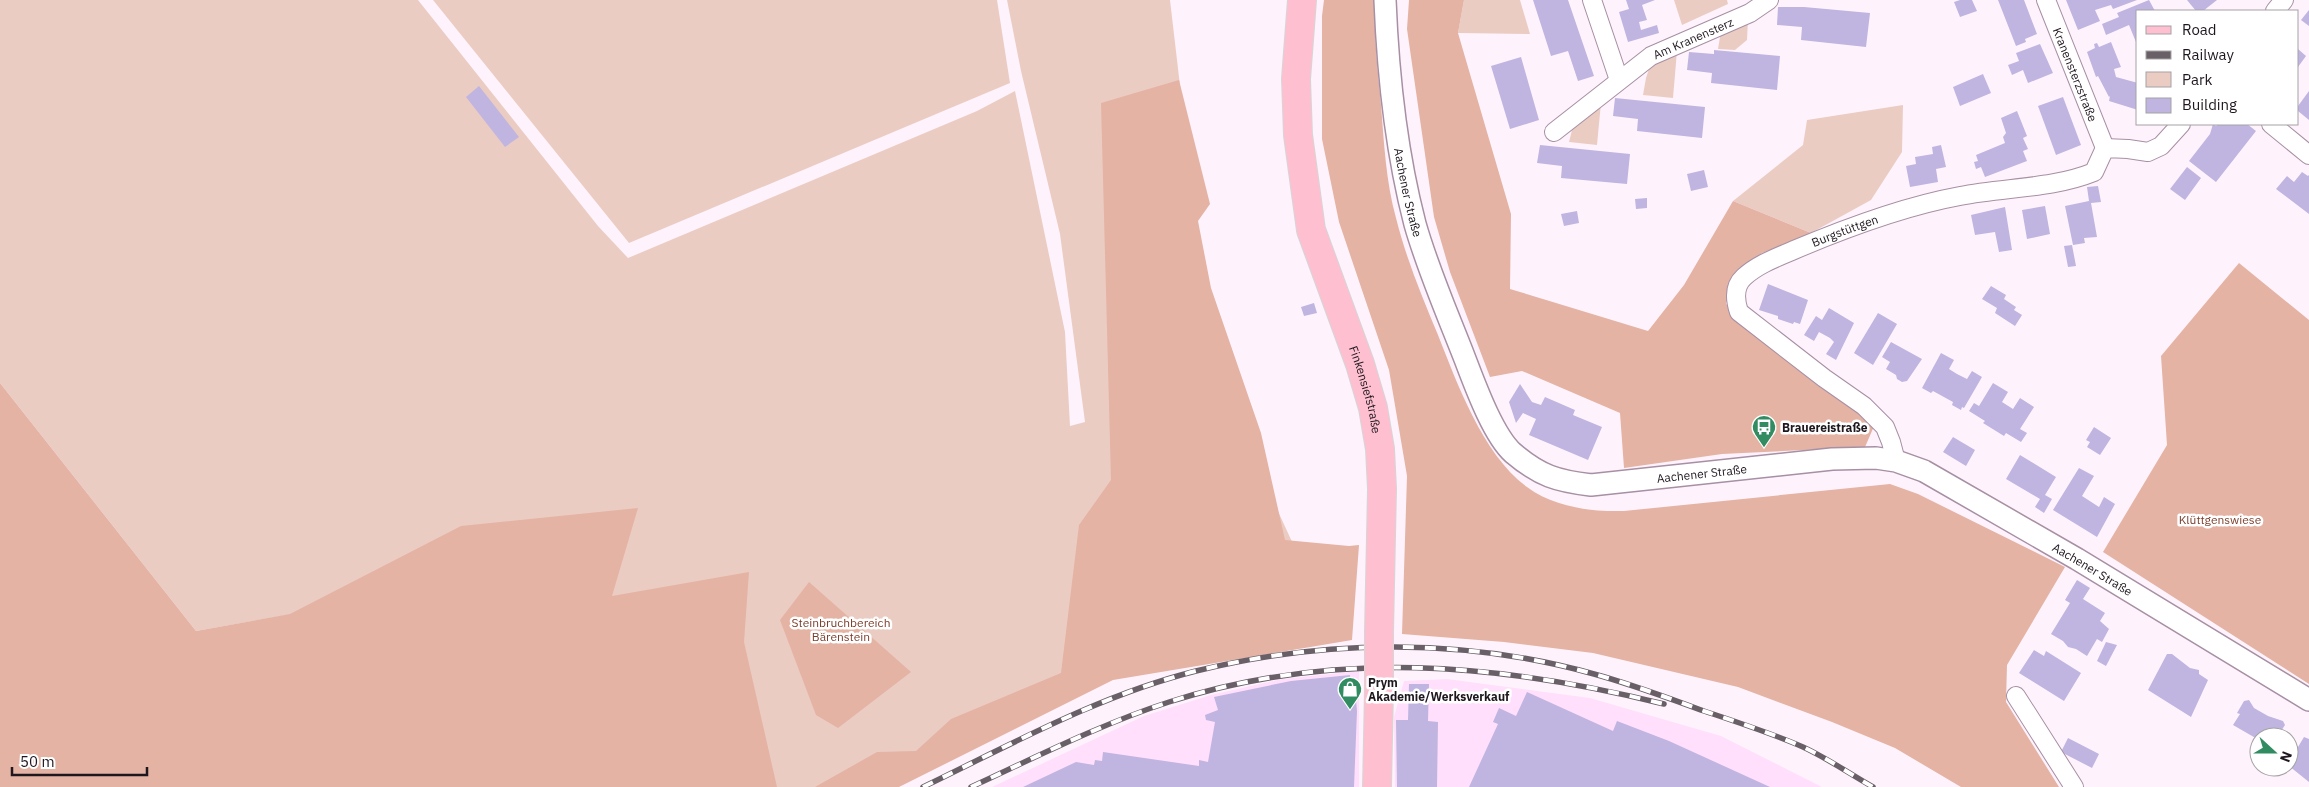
<svg xmlns="http://www.w3.org/2000/svg" width="2309" height="787" font-family="'IBM Plex Sans',sans-serif">
<style>
.built{fill:#ffdffb}
.green{fill:#ebccc3}
.forest{fill:#e4b3a4}
.building{fill:#bfb5e0}
.lines{fill:none;stroke-linecap:round;stroke-linejoin:round}
.minor-casing{stroke:#a78fa4;stroke-width:20}
.tertiary-casing{stroke:#a78fa4;stroke-width:24}
.primary-casing{stroke:#d7d5d6;stroke-width:30}
.minor{stroke:#fff;stroke-width:18}
.tertiary{stroke:#fff;stroke-width:21}
.primary{stroke:#fec0d0;stroke-width:28}
.rail-casing{stroke:#685f67;stroke-width:5.5}
.rail{stroke:#fff;stroke-width:4;stroke-dasharray:11;stroke-linecap:butt}
.primary-bridge-casing{stroke:#d7d5d6;stroke-width:30;stroke-linecap:butt}
.primary-bridge{stroke:#fec0d0;stroke-width:28}
.labels{text-anchor:middle;dominant-baseline:central;stroke-width:5;stroke-linejoin:round;paint-order:stroke}
.street-label{font-size:12px;fill:#1f171e;stroke:#fff}
.poi-label{font-size:12px;font-weight:bold;fill:#1f171e;stroke:#fff;text-anchor:start}
.park-label{font-size:12px;fill:#7c3e2c;stroke:#fff}
</style>
<rect width="100%" height="100%" fill="#fef3fc"/>
<g class="built">
<path d="M 1359,671 L 1359,787 L 992,787 L 1144,716 L 1211,695 L 1282,679 Z"/>
<path d="M 1447,679 L 1590,698 L 1721,736 L 1822,787 L 1395,787 L 1394,717 L 1404,681 Z"/>
</g>
<g class="green">
<path d="M 0,0 L 418,0 L 598,226 L 628,258 L 977,111 L 1015,91 L 1065,332 L 1070,426 L 1085,422 L 1060,234 L 1021,71 L 1007,0 L 1170,0 L 1197,231 L 1239,427 L 1294,546 L 1146,663 L 880,787 L 0,787 L 177,655 L 287,615 L 196,631 L 0,383 Z"/>
<path d="M 433,0 L 997,0 L 1010,83 L 629,243 Z"/>
<path d="M 1464,0 L 1520,0 L 1530,34 L 1458,33 Z"/>
<path d="M 1674,0 L 1727,0 L 1728,4 L 1682,25 Z"/>
<path d="M 1748,20 L 1747,40 L 1735,50 L 1718,49 L 1721,31 Z"/>
<path d="M 1677,51 L 1673,98 L 1643,95 L 1646,78 L 1651,63 Z"/>
<path d="M 1601,103 L 1597,145 L 1569,142 L 1573,126 Z"/>
<path d="M 1903,105 L 1902,152 L 1871,200 L 1811,233 L 1733,201 L 1803,145 L 1807,120 Z"/>
</g>
<g class="forest">
<path d="M 1324,0 L 1376,0 C 1373,35 1378,70 1381,105 C 1384,143 1386,182 1396,218 C 1406,258 1422,297 1438,335 C 1457,383 1483,455 1527,487 C 1554,507 1591,512 1624,511 L 1890,484 L 1918,494 L 2065,567 L 2007,665 L 2006,702 L 2059,787 L 1961,787 L 1895,748 L 1832,722 L 1738,687 L 1593,653 L 1504,642 L 1402,634 L 1407,476 L 1389,370 L 1339,222 L 1322,139 L 1322,16 Z"/>
<path d="M 1409,0 L 1464,0 L 1458,33 L 1511,214 L 1510,289 L 1648,331 L 1684,285 L 1733,201 L 1811,233 L 1762,253 L 1740,271 L 1726,303 L 1733,318 L 1817,385 L 1875,424 L 1865,447 L 1722,454 L 1624,468 L 1620,413 L 1522,371 L 1490,377 L 1450,272 L 1434,217 L 1407,29 Z"/>
<path d="M 1179,80 L 1210,204 L 1198,221 L 1211,288 L 1261,433 L 1285,540 L 1349,546 L 1359,545 L 1352,640 L 1113,680 L 899,787 L 815,787 L 877,752 L 916,751 L 951,719 L 1061,673 L 1079,525 L 1111,480 L 1101,103 Z"/>
<path d="M 2239,263 L 2309,320 L 2309,684 L 2103,552 L 2167,445 L 2161,356 Z"/>
<path d="M 0,383 L 196,631 L 290,614 L 461,526 L 638,508 L 612,596 L 749,572 L 744,642 L 777,787 L 0,787 Z"/>
<path d="M 809,582 L 911,672 L 838,728 L 816,715 L 780,620 Z"/>
</g>
<g class="building">
<path d="M 1533,0 L 1568,0 L 1594,76 L 1578,81 L 1568,51 L 1551,56 Z"/>
<path d="M 1626,0 L 1655,0 L 1642,5 L 1647,20 L 1639,22 L 1641,30 L 1657,25 L 1659,33 L 1628,42 L 1619,12 L 1629,9 Z"/>
<path d="M 1960,0 L 1972,0 L 1977,11 L 1960,17 L 1954,2 Z"/>
<path d="M 1998,0 L 2024,0 L 2037,34 L 2025,39 L 2026,42 L 2016,46 Z"/>
<path d="M 2066,0 L 2137,0 L 2113,9 L 2111,5 L 2095,10 L 2100,21 L 2078,30 Z"/>
<path d="M 2149,0 L 2155,11 L 2138,11 L 2138,47 L 2129,25 L 2106,35 L 2102,24 L 2119,17 L 2117,13 Z"/>
<path d="M 2187,0 L 2217,0 L 2203,11 L 2196,11 Z"/>
<path d="M 1778,7 L 1804,7 L 1870,13 L 1866,47 L 1801,40 L 1802,27 L 1777,25 Z"/>
<path d="M 2309,10 L 2309,26 L 2301,20 Z"/>
<path d="M 2111,42 L 2121,67 L 2114,69 L 2116,77 L 2138,83 L 2138,110 L 2109,101 L 2110,96 L 2109,97 L 2098,76 L 2096,77 L 2087,52 L 2095,48 L 2094,44 L 2097,43 L 2099,47 Z"/>
<path d="M 2040,44 L 2053,73 L 2028,83 L 2023,70 L 2012,75 L 2008,65 L 2019,61 L 2016,53 Z"/>
<path d="M 2298,49 L 2306,56 L 2298,67 Z"/>
<path d="M 1714,50 L 1780,56 L 1777,90 L 1711,83 L 1712,73 L 1687,70 L 1689,52 L 1714,54 Z"/>
<path d="M 1521,57 L 1539,120 L 1510,129 L 1491,66 Z"/>
<path d="M 1983,74 L 1991,93 L 1960,106 L 1953,87 Z"/>
<path d="M 479,86 L 519,137 L 505,147 L 466,97 Z"/>
<path d="M 2309,91 L 2309,120 L 2298,111 L 2298,106 Z"/>
<path d="M 2063,97 L 2081,145 L 2056,155 L 2038,106 Z"/>
<path d="M 1615,98 L 1705,107 L 1702,138 L 1637,131 L 1638,119 L 1613,116 Z"/>
<path d="M 2017,111 L 2027,136 L 2023,138 L 2028,149 L 2023,151 L 2027,161 L 1985,177 L 1981,167 L 1976,169 L 1974,162 L 1978,161 L 1976,155 L 2005,143 L 2003,137 L 2006,133 L 2001,118 Z"/>
<path d="M 2213,124 L 2216,126 L 2218,124 L 2247,124 L 2256,131 L 2216,182 L 2189,161 L 2210,134 Z"/>
<path d="M 1540,145 L 1630,154 L 1627,184 L 1561,178 L 1562,166 L 1537,163 Z"/>
<path d="M 1941,145 L 1946,167 L 1936,169 L 1938,182 L 1910,187 L 1906,166 L 1916,164 L 1915,157 L 1933,154 L 1932,147 Z"/>
<path d="M 2187,167 L 2201,178 L 2185,200 L 2170,189 Z"/>
<path d="M 1704,170 L 1708,187 L 1691,191 L 1687,174 Z"/>
<path d="M 2302,172 L 2308,176 L 2309,175 L 2309,214 L 2276,189 L 2287,176 L 2294,182 Z"/>
<path d="M 2098,186 L 2101,202 L 2091,203 L 2097,237 L 2084,238 L 2085,243 L 2073,245 L 2065,206 L 2089,201 L 2087,187 Z"/>
<path d="M 1647,198 L 1647,208 L 1636,209 L 1635,199 Z"/>
<path d="M 2045,206 L 2050,234 L 2027,239 L 2022,210 Z"/>
<path d="M 2005,207 L 2012,250 L 1999,252 L 1995,232 L 1975,235 L 1971,215 Z"/>
<path d="M 1577,211 L 1579,223 L 1564,226 L 1561,214 Z"/>
<path d="M 2072,245 L 2076,266 L 2068,267 L 2064,246 Z"/>
<path d="M 1768,284 L 1808,300 L 1800,324 L 1794,322 L 1793,324 L 1778,319 L 1778,316 L 1759,310 Z"/>
<path d="M 1991,286 L 2006,295 L 2004,299 L 2016,307 L 2014,310 L 2022,315 L 2015,326 L 1995,313 L 1997,308 L 1982,299 Z"/>
<path d="M 1314,303 L 1317,313 L 1304,316 L 1301,307 Z"/>
<path d="M 1829,308 L 1854,323 L 1836,360 L 1826,354 L 1834,342 L 1830,338 L 1819,332 L 1814,341 L 1804,335 L 1816,316 L 1822,320 Z"/>
<path d="M 1878,313 L 1897,324 L 1873,365 L 1854,353 Z"/>
<path d="M 1891,342 L 1922,359 L 1907,381 L 1902,382 L 1897,379 L 1896,375 L 1886,369 L 1890,362 L 1882,357 Z"/>
<path d="M 1941,353 L 1954,360 L 1949,369 L 1957,374 L 1967,379 L 1972,371 L 1982,377 L 1964,408 L 1962,407 L 1961,410 L 1952,405 L 1953,402 L 1933,391 L 1931,393 L 1922,388 Z"/>
<path d="M 1993,383 L 2008,392 L 2002,402 L 2013,409 L 2020,398 L 2034,407 L 2020,429 L 2027,433 L 2021,442 L 2006,433 L 2004,436 L 1983,423 L 1985,421 L 1969,411 L 1974,403 L 1979,406 Z"/>
<path d="M 1520,384 L 1532,402 L 1541,405 L 1545,397 L 1575,410 L 1573,415 L 1602,427 L 1588,460 L 1529,435 L 1536,419 L 1523,413 L 1516,423 L 1509,402 Z"/>
<path d="M 2094,427 L 2111,438 L 2100,455 L 2087,447 L 2090,442 L 2086,440 Z"/>
<path d="M 1953,437 L 1975,450 L 1966,466 L 1943,452 Z"/>
<path d="M 2020,455 L 2056,477 L 2045,495 L 2052,499 L 2044,513 L 2035,507 L 2040,499 L 2006,479 Z"/>
<path d="M 2079,468 L 2094,476 L 2082,496 L 2099,507 L 2104,497 L 2115,504 L 2097,537 L 2053,510 Z"/>
<path d="M 2077,580 L 2090,588 L 2083,599 L 2105,613 L 2100,621 L 2109,629 L 2102,642 L 2097,639 L 2087,656 L 2076,649 L 2068,647 L 2063,641 L 2051,634 L 2070,603 L 2065,600 Z"/>
<path d="M 2106,642 L 2117,645 L 2106,666 L 2097,661 Z"/>
<path d="M 2034,650 L 2044,656 L 2046,651 L 2081,673 L 2064,701 L 2019,673 Z"/>
<path d="M 2167,654 L 2172,654 L 2190,668 L 2199,670 L 2199,674 L 2208,680 L 2191,717 L 2148,690 Z"/>
<path d="M 1350,675 L 1351,689 L 1355,689 L 1357,711 L 1354,787 L 1023,787 L 1076,762 L 1094,765 L 1095,760 L 1102,761 L 1103,752 L 1199,766 L 1199,760 L 1208,762 L 1215,722 L 1206,720 L 1205,715 L 1218,710 L 1214,697 L 1291,681 Z"/>
<path d="M 1409,684 L 1429,684 L 1428,721 L 1438,722 L 1437,787 L 1397,787 L 1396,720 L 1408,720 Z"/>
<path d="M 1527,692 L 1613,731 L 1617,721 L 1669,741 L 1770,787 L 1469,787 L 1498,724 L 1493,722 L 1499,708 L 1516,716 Z"/>
<path d="M 2249,700 L 2254,708 L 2268,716 L 2283,721 L 2285,725 L 2277,737 L 2259,737 L 2259,740 L 2233,725 L 2240,714 L 2237,713 L 2244,701 Z"/>
<path d="M 2304,737 L 2309,739 L 2309,782 L 2289,766 L 2289,750 L 2293,744 L 2298,747 Z"/>
<path d="M 2068,738 L 2099,754 L 2092,768 L 2061,752 Z"/>
</g>
<g class="lines">
<g class="minor-casing">
<g id="minor">
<path d="M 1592,0 L 1619,80"/>
<path id="s1" d="M 2046,0 L 2105,148"/>
<path d="M 2275,11 L 2284,0"/>
<path d="M 2271,124 L 2309,155"/>
<path id="s2" d="M 1554,132 L 1651,56 L 1750,13 L 1769,0"/>
<path id="s3" d="M 1896,461 L 1891,442 L 1885,427 L 1864,406 L 1824,378 L 1739,312 C 1735,300 1734,286 1744,277 C 1758,264 1778,257 1794,250 C 1846,228 1905,206 1960,196 C 2005,187 2052,189 2094,172 L 2105,148 L 2128,149 L 2148,152 L 2161,146 L 2181,124"/>
<path d="M 2016,696 L 2074,787"/>
</g>
</g>
<g class="tertiary-casing">
<g id="tertiary">
<path id="s4" d="M 1385,0 C 1388,76 1396,151 1415,224 C 1428,270 1448,315 1465,359 C 1475,385 1493,435 1513,453 C 1540,476 1557,481 1591,485 L 1832,459 L 1876,458 L 1896,461 L 1924,471 L 2077,559 L 2309,700"/>
</g>
</g>
<g class="primary-casing">
<g id="primary">
<path id="s5" d="M 1302,0 L 1296,79 L 1298,135 L 1311,230 L 1360,364 L 1373,408 L 1380,449 L 1382,489 L 1379,632"/>
<path d="M 1377,787 L 1379,690"/>
</g>
</g>
<use href="#minor" class="minor"/>
<use href="#tertiary" class="tertiary"/>
<use href="#primary" class="primary"/>
<g class="rail-casing">
<g id="rail">
<path d="M 923,787 C 1012,744 1100,695 1196,671 C 1325,639 1466,638 1594,674 C 1631,684 1668,698 1704,711 C 1737,722 1771,733 1803,747 C 1827,758 1850,774 1873,787"/>
<path d="M 971,787 C 1036,757 1101,724 1169,702 C 1335,649 1498,663 1664,704"/>
</g>
</g>
<use href="#rail" class="rail"/>
<g class="primary-bridge-casing">
<path id="primary-bridge" d="M 1379,690 L 1379,632"/>
</g>
<use href="#primary-bridge" class="primary-bridge"/>
</g>
<defs>
<g id="bus-pin" transform="scale(1.25)"><path d="M0 17L-7.5 6A9.5 9.5 0 1 1 7.5 6Z" fill="#328c62" stroke="#fff"/><path d="M-5-6H5V4H4V6H2V4H-2V6H-4V4H-5ZM-3.5-4V0h7V-4ZM-3.5 1.2v1.5H-2V1.2ZM2 1.2v1.5H3.5V1.2Z" fill="#fff"/></g>
<g id="shop-pin" transform="scale(1.25)"><path d="M0 17L-7.5 6A9.5 9.5 0 1 1 7.5 6Z" fill="#328c62" stroke="#fff"/><path d="M-5-2.5h2.3a2.7 3.5 0 0 1 5.4 0H5L5.5 6h-11ZM-1.5-2.5h3a1.5 2.3 0 0 0-3 0Z" fill="#fff"/></g>
</defs>
<g fill-rule="evenodd">
<use href="#bus-pin" x="1764" y="427"/>
<use href="#shop-pin" x="1350" y="689"/>
</g>
<g class="labels">
<g class="street-label">
<text stroke="none"><textPath href="#s2" startOffset="169">Am Kranensterz</textPath></text>
<text stroke="none"><textPath href="#s1" startOffset="80">Kranensterzstraße</textPath></text>
<text stroke="none"><textPath href="#s4" startOffset="194">Aachener Straße</textPath></text>
<text stroke="none"><textPath href="#s3" startOffset="371">Burgstüttgen</textPath></text>
<text stroke="none"><textPath href="#s5" startOffset="400">Finkensiefstraße</textPath></text>
<text stroke="none"><textPath href="#s4" startOffset="674">Aachener Straße</textPath></text>
<text stroke="none"><textPath href="#s4" startOffset="1094">Aachener Straße</textPath></text>
</g>
<g class="poi-label">
<text x="1782" y="427">Brauereistraße</text>
<text x="1368" y="682">Prym<tspan x="1368" dy="14">Akademie/Werksverkauf</tspan></text>
</g>
<g class="park-label">
<text x="2220" y="519">Klüttgenswiese</text>
<text x="841" y="622">Steinbruchbereich<tspan x="841" dy="14">Bärenstein</tspan></text>
</g>
</g>
<rect x="2136" y="10" width="162" height="115" fill="#ffffff" stroke="#a5a2a5"/>
<rect x="2146" y="26" width="25" height="8" fill="#fec0d0" stroke="#a5a2a5"/>
<text x="2182" y="35" font-size="15" fill="#1f171e">Road</text>
<rect x="2146" y="51" width="25" height="8" fill="#685f67" stroke="#a5a2a5"/>
<text x="2182" y="60" font-size="15" fill="#1f171e">Railway</text>
<rect x="2146" y="72" width="25" height="15" fill="#ebccc3" stroke="#a5a2a5"/>
<text x="2182" y="85" font-size="15" fill="#1f171e">Park</text>
<rect x="2146" y="98" width="25" height="15" fill="#bfb5e0" stroke="#a5a2a5"/>
<text x="2182" y="110" font-size="15" fill="#1f171e">Building</text>
<g transform="translate(2274 752) rotate(111)"><circle r="24" fill="#ffffff" stroke="#a5a2a5"/>
<path d="M0-4L9 19L0 12L-9 19Z" fill="#328c62"/>
<text y="-8" font-size="14" font-weight="bold" text-anchor="middle" fill="#1f171e">N</text>
</g>
<path d="M12 767v8h135v-8" fill="none" stroke="#1f171e" stroke-width="2.5"/>
<text x="20" y="767" font-size="15" fill="#1f171e" stroke="#ffffff" stroke-width="4" paint-order="stroke">50 m</text>
</svg>
